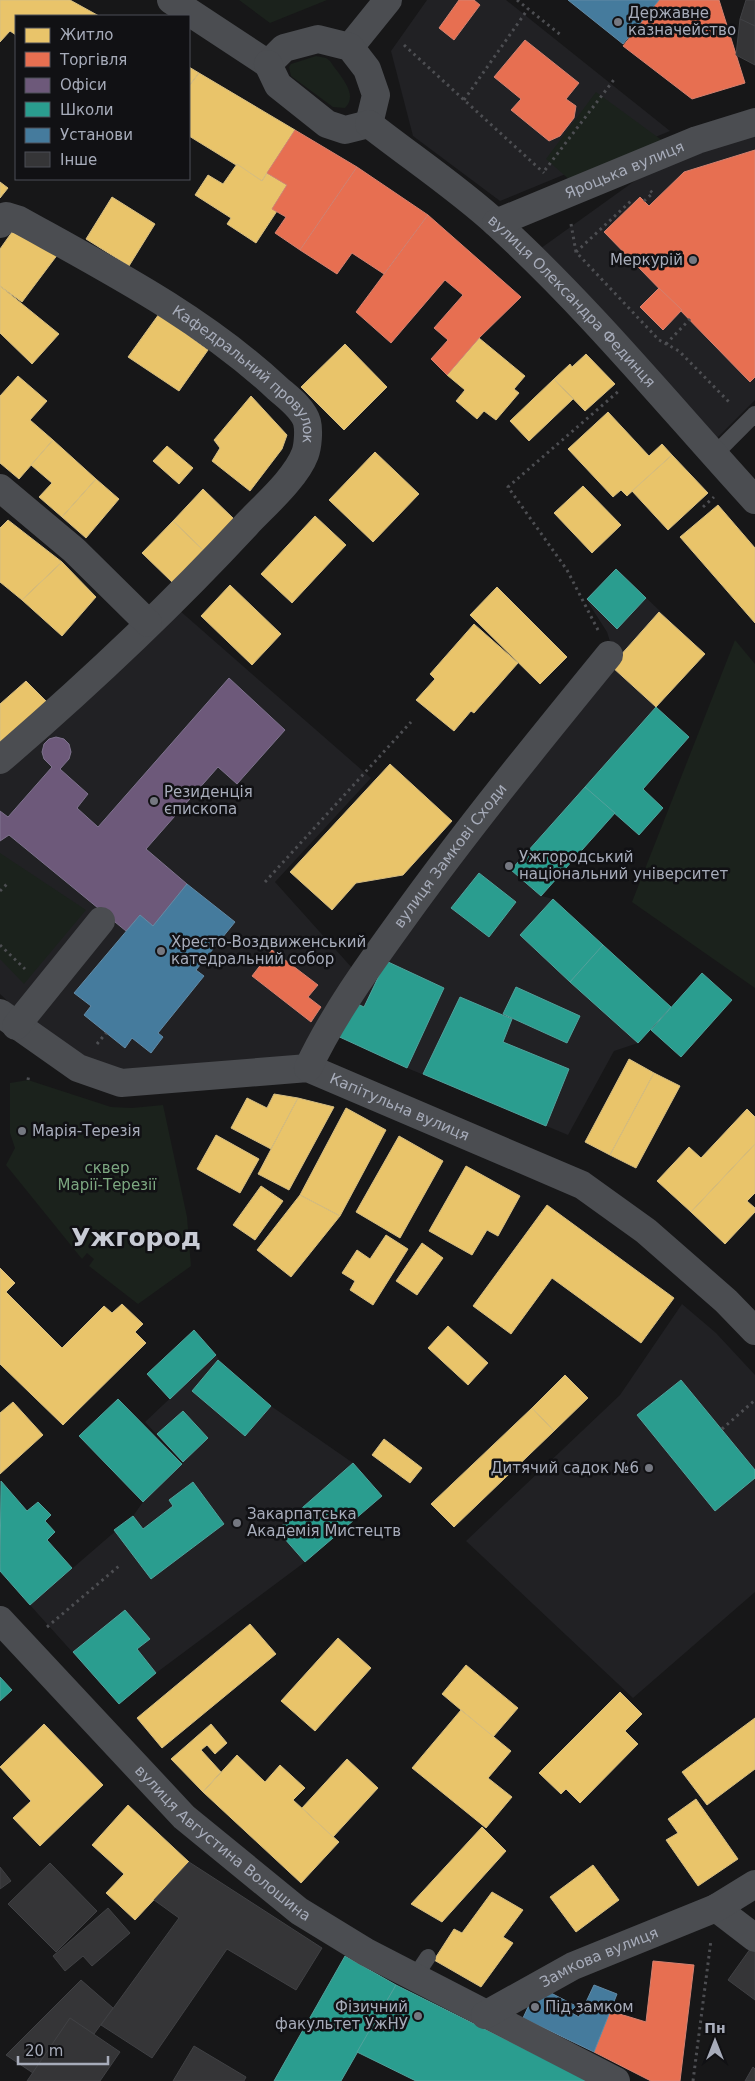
<svg xmlns="http://www.w3.org/2000/svg" width="755" height="2081" font-family="'DejaVu Sans',sans-serif">
<style>
.built{fill:#212124}
.green{fill:#1b221c}
.homes{fill:#e9c46a;stroke:#d5bd82}
.shops{fill:#e76f51;stroke:#d48170}
.offices{fill:#6d597a;stroke:#7e728d}
.schools{fill:#2a9d8f;stroke:#50a29c}
.public{fill:#457b9d;stroke:#628aa6}
.building{fill:#353537;stroke:#404144}
.lines{fill:none;stroke-linecap:round;stroke-linejoin:round}
.path{stroke:#4d4e52;stroke-width:3;stroke-dasharray:2.5 4;stroke-linecap:butt}
.service{stroke:#4b4d51;stroke-width:16}
.minor{stroke:#4b4d51;stroke-width:28}
.poi-dot{fill:#757881;stroke:#111114;stroke-width:2}
.labels{text-anchor:middle;dominant-baseline:central;stroke-width:5;stroke-linejoin:round;paint-order:stroke}
.poi-label{font-size:15px;fill:#a7acba;stroke:#111114;text-anchor:start}
.street-label{font-size:15px;fill:#a7acba;stroke:#111114}
.park-label{font-size:15px;fill:#7ca780;stroke:#111114}
.town-label{font-size:25px;font-weight:bold;fill:#c8cbd5;stroke:#111114}
</style>
<rect width="100%" height="100%" fill="#171718"/>
<g class="built">
<path d="M 427,0 L 506,0 L 670,131 L 500,201 L 413,136 L 391,51 Z"/>
<path d="M 755,135 L 755,400 L 715,440 L 537,251 L 661,162 Z"/>
<path d="M 616,569 L 705,654 L 656,707 L 689,737 L 643,789 L 663,808 L 639,835 L 614,814 L 542,896 L 553,899 L 671,1007 L 638,1043 L 614,1051 L 568,1135 L 407,1068 L 333,1034 L 613,651 L 607,632 L 586,599 Z"/>
<path d="M 179,610 L 371,778 L 275,882 L 353,969 L 305,1056 L 184,1071 L 105,1068 L 38,1030 L 0,994 L 0,770 Z"/>
<path d="M 682,1304 L 716,1333 L 755,1375 L 755,1592 L 633,1698 L 466,1541 L 620,1395 Z"/>
<path d="M 216,1355 L 219,1360 L 271,1406 L 353,1463 L 382,1496 L 305,1562 L 156,1673 L 119,1704 L 30,1605 L 133,1516 L 143,1502 L 182,1464 L 182,1462 L 145,1422 Z"/>
</g>
<g class="green">
<path d="M 239,0 L 327,0 L 270,23 Z"/>
<path d="M 316,56 L 326,58 L 330,61 C 338,74 360,94 345,108 L 333,107 L 291,76 L 289,67 L 291,64 Z"/>
<path d="M 596,92 L 667,144 L 571,181 L 546,159 Z"/>
<path d="M 735,640 L 755,664 L 755,988 L 632,902 Z"/>
<path d="M 0,853 L 86,910 L 24,984 L 0,959 Z"/>
<path d="M 28,1080 L 111,1107 L 132,1108 L 163,1105 L 187,1217 L 191,1266 L 138,1304 L 89,1266 L 94,1259 L 87,1253 L 82,1259 L 6,1165 L 15,1148 L 10,1133 L 10,1083 Z"/>
</g>
<g class="homes">
<path d="M 0,0 L 70,0 L 99,16 L 16,16 L 16,35 L 10,31 L 0,42 Z"/>
<path d="M 189,67 L 199,73 L 189,86 Z"/>
<path d="M 199,73 L 295,130 L 262,181 L 189,136 L 189,86 Z"/>
<path d="M 237,164 L 262,181 L 267,173 L 287,185 L 272,209 L 277,211 L 256,243 L 227,224 L 231,218 L 195,195 L 208,175 L 223,184 Z"/>
<path d="M 0,182 L 8,188 L 0,198 Z"/>
<path d="M 112,197 L 155,224 L 129,266 L 86,239 Z"/>
<path d="M 12,232 L 58,254 L 22,302 L 0,286 L 0,249 Z"/>
<path d="M 0,286 L 59,334 L 32,364 L 0,333 Z"/>
<path d="M 159,314 L 208,350 L 179,391 L 128,357 Z"/>
<path d="M 479,338 L 525,376 L 514,389 L 519,393 L 496,420 L 484,411 L 477,419 L 456,401 L 465,390 L 447,375 Z"/>
<path d="M 345,344 L 387,387 L 344,430 L 301,387 Z"/>
<path d="M 586,354 L 615,384 L 585,411 L 554,379 L 570,364 L 572,367 Z"/>
<path d="M 18,376 L 47,401 L 30,420 L 53,440 L 19,479 L 0,463 L 0,396 Z"/>
<path d="M 554,379 L 573,399 L 529,441 L 510,421 Z"/>
<path d="M 251,396 L 287,435 L 282,449 L 250,491 L 212,461 L 220,448 L 214,440 Z"/>
<path d="M 608,412 L 649,456 L 662,444 L 672,455 L 627,496 L 621,490 L 613,497 L 568,449 Z"/>
<path d="M 53,440 L 96,479 L 62,517 L 39,497 L 52,483 L 31,465 Z"/>
<path d="M 167,446 L 193,468 L 179,484 L 153,461 Z"/>
<path d="M 375,452 L 419,494 L 373,542 L 329,500 Z"/>
<path d="M 672,455 L 708,493 L 668,530 L 632,491 Z"/>
<path d="M 96,479 L 119,499 L 86,538 L 62,517 Z"/>
<path d="M 583,486 L 621,525 L 592,553 L 554,513 Z"/>
<path d="M 203,489 L 234,519 L 204,551 L 173,521 Z"/>
<path d="M 718,505 L 755,548 L 755,623 L 680,537 Z"/>
<path d="M 315,516 L 346,545 L 292,603 L 261,574 Z"/>
<path d="M 8,520 L 62,562 L 22,600 L 0,582 L 0,528 Z"/>
<path d="M 173,521 L 204,551 L 173,583 L 142,553 Z"/>
<path d="M 62,562 L 96,597 L 62,636 L 22,600 Z"/>
<path d="M 230,585 L 281,634 L 252,665 L 201,616 Z"/>
<path d="M 497,587 L 567,657 L 540,684 L 470,615 Z"/>
<path d="M 659,612 L 705,654 L 656,707 L 611,666 Z"/>
<path d="M 474,624 L 518,663 L 474,713 L 471,711 L 454,731 L 416,700 L 435,679 L 430,674 Z"/>
<path d="M 26,681 L 49,704 L 0,749 L 0,704 Z"/>
<path d="M 390,764 L 452,821 L 403,875 L 356,883 L 332,910 L 290,872 Z"/>
<path d="M 629,1059 L 654,1073 L 610,1155 L 585,1142 Z"/>
<path d="M 654,1073 L 680,1086 L 636,1168 L 610,1155 Z"/>
<path d="M 274,1094 L 298,1098 L 271,1149 L 231,1128 L 247,1098 L 267,1108 Z"/>
<path d="M 298,1098 L 334,1107 L 289,1190 L 258,1174 Z"/>
<path d="M 346,1108 L 386,1130 L 340,1216 L 300,1195 Z"/>
<path d="M 747,1109 L 755,1117 L 755,1144 L 691,1212 L 657,1181 L 689,1147 L 701,1158 Z"/>
<path d="M 216,1135 L 259,1159 L 240,1193 L 197,1169 Z"/>
<path d="M 399,1136 L 443,1161 L 400,1238 L 356,1212 Z"/>
<path d="M 755,1144 L 755,1193 L 747,1201 L 755,1208 L 755,1212 L 725,1244 L 691,1212 Z"/>
<path d="M 466,1166 L 520,1196 L 498,1236 L 487,1230 L 472,1255 L 429,1231 Z"/>
<path d="M 261,1186 L 283,1201 L 255,1240 L 233,1225 Z"/>
<path d="M 300,1195 L 340,1216 L 291,1277 L 257,1250 Z"/>
<path d="M 547,1205 L 674,1298 L 641,1343 L 552,1278 L 511,1334 L 473,1306 Z"/>
<path d="M 386,1235 L 408,1249 L 373,1305 L 350,1290 L 355,1281 L 342,1273 L 357,1250 L 370,1259 Z"/>
<path d="M 422,1243 L 443,1258 L 417,1295 L 396,1281 Z"/>
<path d="M 0,1268 L 15,1283 L 6,1292 L 62,1348 L 104,1306 L 112,1313 L 122,1304 L 143,1324 L 135,1332 L 146,1343 L 63,1425 L 0,1364 Z"/>
<path d="M 448,1326 L 488,1363 L 468,1385 L 428,1348 Z"/>
<path d="M 565,1375 L 588,1398 L 554,1431 L 532,1408 Z"/>
<path d="M 13,1402 L 43,1435 L 0,1474 L 0,1413 Z"/>
<path d="M 532,1408 L 554,1431 L 454,1527 L 431,1504 Z"/>
<path d="M 384,1439 L 422,1468 L 410,1483 L 372,1455 Z"/>
<path d="M 250,1624 L 276,1654 L 162,1748 L 137,1718 Z"/>
<path d="M 338,1638 L 371,1668 L 315,1731 L 281,1701 Z"/>
<path d="M 466,1665 L 518,1708 L 493,1737 L 442,1694 Z"/>
<path d="M 620,1692 L 642,1714 L 625,1731 L 638,1744 L 580,1803 L 566,1789 L 561,1794 L 539,1773 Z"/>
<path d="M 461,1710 L 511,1751 L 488,1778 L 512,1797 L 486,1828 L 412,1768 Z"/>
<path d="M 755,1718 L 755,1769 L 707,1805 L 682,1772 Z"/>
<path d="M 44,1724 L 103,1785 L 40,1846 L 13,1818 L 31,1801 L 0,1767 Z"/>
<path d="M 211,1724 L 227,1743 L 215,1754 L 207,1745 L 201,1750 L 221,1772 L 203,1792 L 171,1759 Z"/>
<path d="M 237,1755 L 265,1782 L 280,1765 L 305,1788 L 293,1800 L 339,1842 L 301,1883 L 203,1792 Z"/>
<path d="M 347,1759 L 378,1788 L 333,1837 L 302,1808 Z"/>
<path d="M 696,1799 L 738,1859 L 698,1886 L 666,1840 L 678,1833 L 668,1819 Z"/>
<path d="M 128,1805 L 189,1862 L 135,1920 L 106,1893 L 124,1874 L 92,1845 Z"/>
<path d="M 482,1827 L 506,1851 L 442,1922 L 411,1904 Z"/>
<path d="M 593,1865 L 619,1900 L 576,1932 L 550,1897 Z"/>
<path d="M 492,1892 L 523,1910 L 503,1937 L 513,1943 L 481,1987 L 434,1960 L 454,1929 L 462,1933 Z"/>
</g>
<g class="shops">
<path d="M 459,0 L 474,0 L 480,5 L 454,40 L 439,28 Z"/>
<path d="M 659,0 L 719,0 L 745,83 L 692,99 L 623,46 Z"/>
<path d="M 525,40 L 579,83 L 566,99 L 576,106 L 574,118 L 560,136 L 549,141 L 511,110 L 521,99 L 494,77 Z"/>
<path d="M 295,130 L 357,167 L 300,250 L 275,233 L 286,217 L 272,209 L 287,185 L 267,173 Z"/>
<path d="M 755,150 L 755,377 L 750,382 L 604,232 L 640,197 L 649,206 L 684,172 Z"/>
<path d="M 357,167 L 428,215 L 384,274 L 352,253 L 337,274 L 300,250 Z"/>
<path d="M 428,215 L 521,297 L 479,338 L 447,375 L 431,359 L 448,340 L 434,328 L 463,295 L 445,280 L 391,343 L 356,312 Z"/>
<path d="M 659,288 L 682,310 L 663,330 L 640,307 Z"/>
<path d="M 272,950 L 318,985 L 308,997 L 321,1007 L 311,1022 L 252,976 Z"/>
<path d="M 653,1961 L 694,1965 L 680,2081 L 651,2081 L 594,2052 L 610,2011 L 646,2022 Z"/>
</g>
<path class="offices" d="M 229,678 L 285,730 L 237,784 L 218,767 L 146,849 L 187,884 L 153,926 L 140,915 L 126,931 L 9,835 L 0,841 L 0,811 L 8,817 L 52,767 L 44,759 L 42,752 L 44,744 L 49,739 L 56,737 L 64,739 L 69,744 L 71,752 L 69,759 L 60,769 L 88,794 L 77,808 L 98,827 Z"/>
<g class="schools">
<path d="M 616,569 L 646,598 L 617,629 L 587,599 Z"/>
<path d="M 656,707 L 689,737 L 643,789 L 663,808 L 639,835 L 585,787 Z"/>
<path d="M 585,787 L 615,813 L 541,896 L 511,870 Z"/>
<path d="M 479,873 L 516,902 L 489,937 L 451,908 Z"/>
<path d="M 553,899 L 603,945 L 570,982 L 520,935 Z"/>
<path d="M 603,945 L 671,1007 L 638,1043 L 570,982 Z"/>
<path d="M 386,961 L 444,988 L 407,1068 L 333,1034 L 349,1000 L 364,1007 Z"/>
<path d="M 702,973 L 732,1000 L 681,1057 L 651,1030 Z"/>
<path d="M 516,987 L 580,1016 L 567,1043 L 503,1014 Z"/>
<path d="M 460,997 L 512,1019 L 503,1042 L 569,1069 L 546,1126 L 423,1074 Z"/>
<path d="M 194,1330 L 216,1355 L 170,1399 L 147,1374 Z"/>
<path d="M 218,1360 L 271,1406 L 245,1436 L 192,1391 Z"/>
<path d="M 681,1380 L 755,1470 L 755,1478 L 715,1511 L 637,1415 Z"/>
<path d="M 118,1399 L 182,1464 L 143,1502 L 79,1436 Z"/>
<path d="M 183,1411 L 208,1438 L 183,1462 L 157,1434 Z"/>
<path d="M 353,1463 L 382,1496 L 305,1562 L 277,1530 Z"/>
<path d="M 1,1481 L 27,1511 L 38,1502 L 51,1515 L 45,1521 L 55,1532 L 47,1540 L 72,1568 L 30,1605 L 0,1571 Z"/>
<path d="M 193,1482 L 224,1524 L 151,1579 L 114,1530 L 133,1516 L 143,1529 L 173,1506 L 169,1500 Z"/>
<path d="M 125,1610 L 150,1639 L 137,1649 L 156,1673 L 119,1704 L 73,1652 Z"/>
<path d="M 0,1677 L 12,1690 L 0,1701 Z"/>
<path d="M 345,1956 L 396,1985 L 341,2081 L 274,2081 Z"/>
<path d="M 396,1985 L 589,2081 L 416,2081 L 357,2052 Z"/>
</g>
<g class="public">
<path d="M 568,0 L 659,0 L 623,44 Z"/>
<path d="M 187,884 L 235,922 L 196,970 L 204,976 L 158,1033 L 163,1037 L 151,1053 L 132,1038 L 125,1048 L 84,1015 L 91,1006 L 74,993 L 140,915 L 153,926 Z"/>
<path d="M 594,1985 L 617,1994 L 594,2052 L 523,2018 L 529,2005 L 549,1992 L 576,2006 L 570,2012 L 579,2017 Z"/>
</g>
<g class="building">
<path d="M 746,0 L 755,0 L 755,26 L 740,19 Z"/>
<path d="M 740,19 L 755,26 L 755,65 L 736,55 Z"/>
<path d="M 189,1862 L 322,1948 L 296,1990 L 227,1949 L 152,2058 L 101,2025 L 179,1918 L 154,1900 Z"/>
<path d="M 50,1863 L 97,1911 L 56,1952 L 8,1904 Z"/>
<path d="M 0,1867 L 11,1881 L 0,1889 Z"/>
<path d="M 108,1908 L 130,1933 L 92,1966 L 83,1956 L 65,1971 L 53,1956 Z"/>
<path d="M 753,1945 L 755,1947 L 755,2000 L 728,1980 Z"/>
<path d="M 81,1980 L 113,2008 L 94,2034 L 70,2018 L 33,2073 L 6,2055 Z"/>
<path d="M 70,2018 L 120,2052 L 100,2081 L 27,2081 Z"/>
<path d="M 194,2046 L 246,2077 L 244,2081 L 173,2081 Z"/>
<path d="M 753,2067 L 755,2069 L 755,2081 L 745,2081 Z"/>
</g>
<g class="lines">
<g class="path">
<path d="M 517,0 L 562,36"/>
<path d="M 404,45 L 544,173"/>
<path d="M 464,100 L 528,9"/>
<path d="M 545,170 L 616,77"/>
<path d="M 644,201 L 653,193 L 649,190"/>
<path d="M 571,224 L 576,252 L 659,340 L 679,351 L 731,404"/>
<path d="M 576,252 L 632,200"/>
<path d="M 666,344 L 690,319"/>
<path d="M 703,507 L 714,497"/>
<path d="M 598,630 L 567,570 L 508,487 L 620,390"/>
<path d="M 265,882 L 411,722"/>
<path d="M 0,891 L 9,882"/>
<path d="M 0,945 L 25,969"/>
<path d="M 97,1044 L 106,1033"/>
<path d="M 28,1080 L 29,1074"/>
<path d="M 722,1429 L 755,1400"/>
<path d="M 47,1627 L 119,1566"/>
<path d="M 693,2081 L 711,1940"/>
</g>
<g class="service">
<path d="M 714,455 L 755,414"/>
<path d="M 414,1978 L 428,1957"/>
</g>
<g class="minor">
<path d="M 171,0 L 268,64"/>
<path d="M 350,47 L 388,0"/>
<path d="M 268,64 L 284,48 L 318,39 L 350,47 L 367,69 L 376,95 L 369,124"/>
<path d="M 268,64 L 278,85 L 327,124 L 345,130 L 369,124"/>
<path id="s1" d="M 369,124 C 411,157 459,189 497,224 C 590,309 670,407 755,500"/>
<path id="s2" d="M 496,223 L 697,140 L 755,122"/>
<path id="s3" d="M 0,224 L 6,216 L 19,220 C 109,270 202,318 277,388 C 287,397 303,408 307,422 C 309,430 308,446 305,454 C 296,478 265,505 247,524 C 170,607 86,686 0,760"/>
<path d="M 0,488 L 74,550 L 148,623"/>
<path id="s4" d="M 0,1013 L 78,1068 L 121,1083 L 308,1068 L 582,1185 L 646,1231 L 726,1301 L 755,1331"/>
<path d="M 16,1026 L 101,921"/>
<path id="s5" d="M 308,1068 C 333,1015 367,968 401,921 C 467,829 538,742 609,655"/>
<path id="s6" d="M 0,1620 L 184,1817 L 299,1911 L 366,1952 L 616,2081"/>
<path d="M 716,1908 L 755,1938"/>
<path id="s7" d="M 485,2015 L 573,1966 L 716,1908 L 755,1884"/>
</g>
</g>
<g class="poi-dot">
<circle cx="618" cy="22" r="5"/>
<circle cx="693" cy="260" r="5"/>
<circle cx="154" cy="801" r="5"/>
<circle cx="509" cy="866" r="5"/>
<circle cx="161" cy="951" r="5"/>
<circle cx="22" cy="1131" r="5"/>
<circle cx="649" cy="1468" r="5"/>
<circle cx="237" cy="1523" r="5"/>
<circle cx="535" cy="2007" r="5"/>
<circle cx="418" cy="2016" r="5"/>
</g>
<g class="labels">
<g class="poi-label">
<text x="628" y="13">Державне<tspan x="628" dy="17">казначейство</tspan></text>
<text x="683" y="260" text-anchor="end">Меркурій</text>
<text x="164" y="792">Резиденція<tspan x="164" dy="17">єпископа</tspan></text>
<text x="519" y="857">Ужгородський<tspan x="519" dy="17">національний університет</tspan></text>
<text x="171" y="942">Хресто-Воздвиженський<tspan x="171" dy="17">катедральний собор</tspan></text>
<text x="32" y="1131">Марія-Терезія</text>
<text x="639" y="1468" text-anchor="end">Дитячий садок №6</text>
<text x="247" y="1514">Закарпатська<tspan x="247" dy="17">Академія Мистецтв</tspan></text>
<text x="408" y="2007" text-anchor="end">Фізичний<tspan x="408" dy="17">факультет УжНУ</tspan></text>
<text x="545" y="2007">Під замком</text>
</g>
<g class="street-label">
<text stroke="none"><textPath href="#s2" startOffset="139">Яроцька вулиця</textPath></text>
<text stroke="none"><textPath href="#s1" startOffset="270">вулиця Олександра Фединця</textPath></text>
<text stroke="none"><textPath href="#s3" startOffset="301">Кафедральний провулок</textPath></text>
<text stroke="none"><textPath href="#s5" startOffset="256">вулиця Замкові Сходи</textPath></text>
<text stroke="none"><textPath href="#s4" startOffset="428">Капітульна вулиця</textPath></text>
<text stroke="none"><textPath href="#s6" startOffset="316">вулиця Августина Волошина</textPath></text>
<text stroke="none"><textPath href="#s7" startOffset="128">Замкова вулиця</textPath></text>
</g>
<g class="park-label">
<text x="107" y="1168">сквер<tspan x="107" dy="17">Марії-Терезії</tspan></text>
</g>
<g class="town-label">
<text x="136" y="1237">Ужгород</text>
</g>
</g>
<rect x="15" y="15" width="175" height="165" fill="#111114" stroke="#4d4f56"/>
<rect x="25" y="28" width="25" height="15" fill="#e9c46a" stroke="#4d4f56"/>
<text x="60" y="40" font-size="15" fill="#a7acba">Житло</text>
<rect x="25" y="52" width="25" height="15" fill="#e76f51" stroke="#4d4f56"/>
<text x="60" y="65" font-size="15" fill="#a7acba">Торгівля</text>
<rect x="25" y="78" width="25" height="15" fill="#6d597a" stroke="#4d4f56"/>
<text x="60" y="90" font-size="15" fill="#a7acba">Офіси</text>
<rect x="25" y="102" width="25" height="15" fill="#2a9d8f" stroke="#4d4f56"/>
<text x="60" y="115" font-size="15" fill="#a7acba">Школи</text>
<rect x="25" y="128" width="25" height="15" fill="#457b9d" stroke="#4d4f56"/>
<text x="60" y="140" font-size="15" fill="#a7acba">Установи</text>
<rect x="25" y="152" width="25" height="15" fill="#353537" stroke="#4d4f56"/>
<text x="60" y="165" font-size="15" fill="#a7acba">Інше</text>
<g transform="translate(715 2041)" stroke="#111114" stroke-width="4" paint-order="stroke">
<path d="M0-4L9 19L0 12L-9 19Z" fill="#a7acba"/>
<text y="-8" font-size="14" font-weight="bold" text-anchor="middle" fill="#a7acba">Пн</text>
</g>
<path d="M18 2056v8h90v-8" fill="none" stroke="#a7acba" stroke-width="2.5"/>
<text x="25" y="2056" font-size="15" fill="#a7acba" stroke="#111114" stroke-width="4" paint-order="stroke">20 m</text>
</svg>
